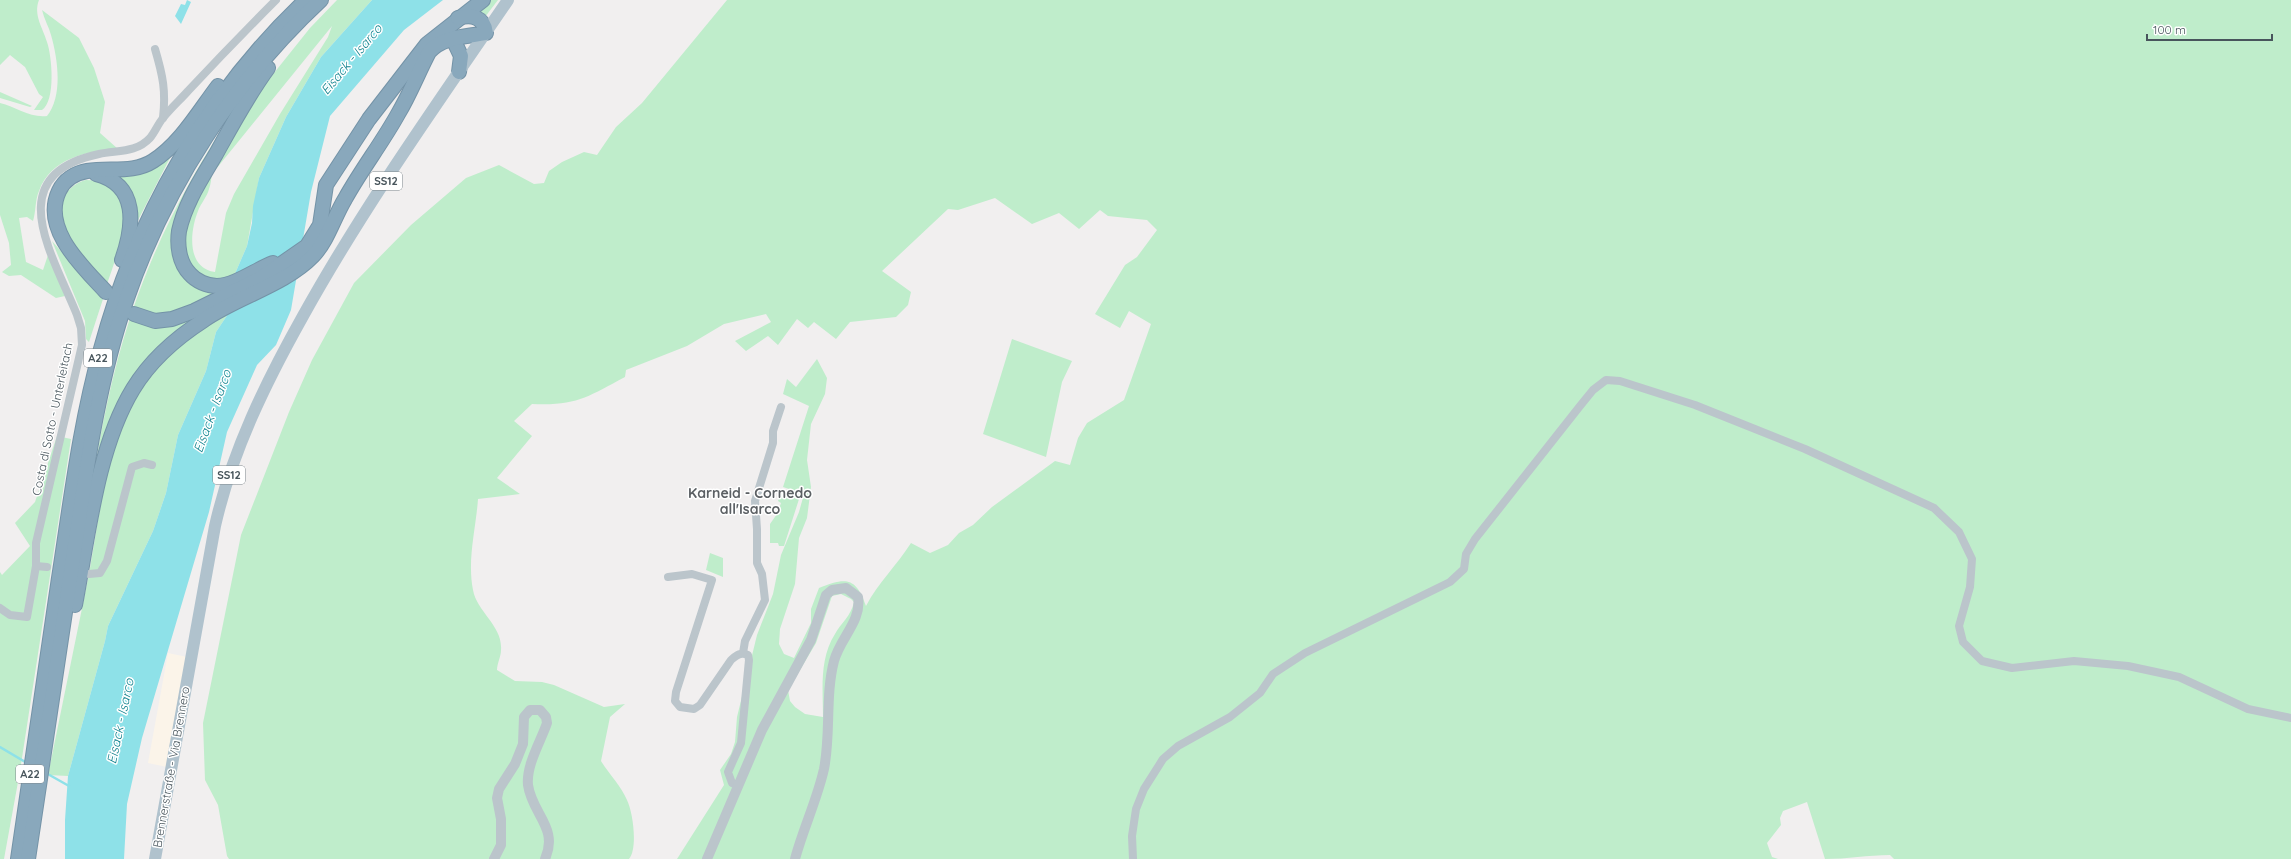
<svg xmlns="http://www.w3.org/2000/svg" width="2291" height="859" font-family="Quicksand,sans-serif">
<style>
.commercial{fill:#fbf4e9}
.green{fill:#bfedcb;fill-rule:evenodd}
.water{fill:#8ee1e8}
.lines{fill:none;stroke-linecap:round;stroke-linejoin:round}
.stream{stroke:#8ee1e8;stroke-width:2.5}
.motorway-casing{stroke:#7493a7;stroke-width:16}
.minor{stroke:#bbc5cb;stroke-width:8}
.tertiary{stroke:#bbc5cb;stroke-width:10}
.primary{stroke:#b0c2cd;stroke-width:12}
.motorway{stroke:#89a8bc;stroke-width:14}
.labels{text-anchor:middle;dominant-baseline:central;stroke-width:3;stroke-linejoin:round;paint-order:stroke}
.shield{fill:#fff;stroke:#7f888d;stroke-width:1}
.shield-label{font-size:11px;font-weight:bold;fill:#48555c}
.street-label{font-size:12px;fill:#48555c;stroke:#fff}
.water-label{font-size:13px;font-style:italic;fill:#12838e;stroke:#fff}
.quarter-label{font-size:14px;font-weight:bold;fill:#5c6064;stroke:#fff}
</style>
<rect width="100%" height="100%" fill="#f1efef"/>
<path class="commercial" d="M 168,653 L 187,657 L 167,767 L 148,763 Z"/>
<g class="green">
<path d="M 0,0 L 39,0 C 33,15 43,28 47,42 C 52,56 56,101 42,110 L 34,110 L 43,97 L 39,94 L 25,67 L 10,55 L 0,65 Z"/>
<path d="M 337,0 L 372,0 L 321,57 L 286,117 L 259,178 L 247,246 L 234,276 L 217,282 L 199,276 L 187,263 L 183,240 L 191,208 L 262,88 L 310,28 ZM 332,26 L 328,37 L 280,114 L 234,194 L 226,213 L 215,272 C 186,268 190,231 198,211 C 201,203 207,197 209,189 C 211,184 211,179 212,174 Z"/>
<path d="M 488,0 L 498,0 L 485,17 L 475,9 Z"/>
<path d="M 727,0 L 2291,0 L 2291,859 L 1894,859 L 1890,855 C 1868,855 1847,859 1825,859 L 1807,802 L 1783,811 L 1780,818 L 1781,825 L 1767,843 L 1772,857 L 1778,859 L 677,859 L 724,785 L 720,770 L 731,754 L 735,742 L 737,717 L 757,635 L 773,594 L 781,555 L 799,512 L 804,494 L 783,487 L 809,406 L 783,394 L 787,379 L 796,387 L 817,359 L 827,378 L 825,394 L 811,424 L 807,460 L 811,487 L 807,518 L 799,538 L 795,584 L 780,629 L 779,644 L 784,654 L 794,658 L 811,623 L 811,609 L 819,588 C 846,577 856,577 866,606 C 878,583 897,565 911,543 L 930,553 L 948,545 L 959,533 L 973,525 L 992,507 L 1055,461 L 1070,465 L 1078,438 L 1087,423 L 1124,400 L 1151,324 L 1129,311 L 1120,328 L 1095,314 L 1125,265 L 1137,257 L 1157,230 L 1147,220 L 1108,216 L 1100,210 L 1079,229 L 1059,213 L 1032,224 L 995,198 L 958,210 L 948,209 L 882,271 L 911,292 L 908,305 L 896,317 L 850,322 L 836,339 L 814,322 L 808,328 L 797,319 L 778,345 L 768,336 L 746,351 L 735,341 L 771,322 L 766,314 L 724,324 L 687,346 L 626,370 L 625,377 C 587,397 577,406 532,404 L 514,421 L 532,436 L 497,478 L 520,494 L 478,499 C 476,528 467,560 473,590 C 477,612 503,626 501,650 C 501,657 497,663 497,670 L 515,681 L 542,682 L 554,685 L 604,707 L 625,704 L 610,717 L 601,761 C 609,774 621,786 627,800 C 633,812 638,849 629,859 L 229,859 L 227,856 L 218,805 L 205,780 L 203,723 L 241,535 L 289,412 L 312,360 L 354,283 L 411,225 L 466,178 L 499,165 L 534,184 L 544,183 L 549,171 L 562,162 L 584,152 L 597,155 L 616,127 L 642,103 ZM 841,594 L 851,599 L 854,602 C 851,616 841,623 835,634 C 819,659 823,690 823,717 L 805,714 L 795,707 L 790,701 L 788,690 L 816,643 L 832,596 Z"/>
<path d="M 42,10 L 79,38 L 94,68 L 105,102 L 100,133 L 118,149 C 87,151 51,158 39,191 C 35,200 36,212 33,221 L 27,217 L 19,218 L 26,262 L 43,270 L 48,255 L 65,296 L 56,298 L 21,275 L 9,276 L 2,272 L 11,265 L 9,243 L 0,215 L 0,103 C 16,107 30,118 47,116 C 63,96 58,59 51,35 C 49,27 44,19 42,10 Z"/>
<path d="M 0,92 L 32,106 L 30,107 L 0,98 Z"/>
<path d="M 236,108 L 188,194 L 177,262 L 222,290 L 186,309 L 161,315 L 133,309 C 158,236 193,171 236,108 Z"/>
<path d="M 174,150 L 133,230 L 108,172 Z"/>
<path d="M 86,180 C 148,180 118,251 107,284 C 92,267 69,247 62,225 C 56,205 66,185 86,180 Z"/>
<path d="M 52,241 L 103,299 L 89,342 L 86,339 L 85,321 Z"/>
<path d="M 230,311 L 216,332 L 206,371 L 178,435 L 166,493 L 153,531 L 108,626 L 105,641 L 68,776 L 48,775 L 89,574 L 103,490 L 112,454 L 128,410 L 153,371 L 187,337 Z"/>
<path d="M 205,312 L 151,358 L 92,486 C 101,429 112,373 130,318 Z"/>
<path d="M 1012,339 L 1072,361 L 1062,382 L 1046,457 L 983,434 Z"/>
<path d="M 57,436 L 71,439 L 20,771 L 4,859 L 0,859 L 0,572 L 2,575 L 30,546 L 15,523 L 35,502 Z"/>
<path d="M 782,491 L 800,496 L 784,546 L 779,546 L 778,543 L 770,543 L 770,524 L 777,514 L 781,503 L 778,501 Z"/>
<path d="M 710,553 L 723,558 L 723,577 L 706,570 Z"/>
</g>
<g class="water">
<path d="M 187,0 L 191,2 L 181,24 L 175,16 L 181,4 L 185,5 Z"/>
<path d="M 372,0 L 443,0 L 404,30 L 330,116 L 311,192 L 291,310 L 276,345 L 257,365 L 227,432 L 209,512 L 142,738 L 127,804 L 124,859 L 65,859 L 65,820 L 68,776 L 105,641 L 108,626 L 153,531 L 166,493 L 178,435 L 206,371 L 216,332 L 230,311 L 234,276 L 247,246 L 252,223 L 253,206 L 259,178 L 286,117 L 321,57 Z"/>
</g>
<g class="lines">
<g class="stream">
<path d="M 0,747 L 27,763"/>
<path d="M 46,773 L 69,786"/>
</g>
<g class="motorway-casing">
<g id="motorway">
<path d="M 453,39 L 461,56 L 459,72"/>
<path d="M 268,68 C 248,95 232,125 216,154 C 202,178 185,203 179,231 C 177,245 179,263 190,274 C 196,281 207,286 217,286 C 236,285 255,270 273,263"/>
<path d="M 96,174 C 139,185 134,226 122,260"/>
<path d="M 106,292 C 83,267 41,229 59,191 C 64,180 75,173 87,171 C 109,167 133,174 153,161 C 180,144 199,111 218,86"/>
<path d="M 134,314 L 155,321 L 172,319 L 194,311 L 261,278 L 307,246 L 320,225 L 326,185 L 369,119 L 427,44 L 483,0"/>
<path d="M 75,605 C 88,537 97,448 133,389 C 150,361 176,338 204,320 C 237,297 285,285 313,256 C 328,240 334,217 345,199 C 361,170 382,143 398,114 C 410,94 418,73 429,52 C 443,36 466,37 486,33 C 484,17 472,14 458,18"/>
<path d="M 18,859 C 32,765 45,672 59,578 C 71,501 80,424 101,349 C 136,218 207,93 306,0"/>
<path d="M 28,859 C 43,764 56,668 71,572 C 85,480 96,387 127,298 C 166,185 234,81 321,0"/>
</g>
</g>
<g class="minor">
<path d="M 155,49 C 163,76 166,91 163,118"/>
<path d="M 36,566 L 47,567"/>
<path d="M 89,574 L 100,573 L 107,561 L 132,467 L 144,463 L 152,465"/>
<path d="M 668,577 L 692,574 L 712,580 L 676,692 L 675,701 L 680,707 L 694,709 L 700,705 L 731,660 C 737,655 740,652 748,655 L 749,660 L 741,743 L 728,772 L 732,783 L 737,785"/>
<path d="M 0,608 L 10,615 L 27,617 L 36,566 L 36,543 L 82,345 L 81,328 L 77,315 C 52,253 0,175 99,154 C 118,150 136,153 150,138 C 155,132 158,124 163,118 C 171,108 180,100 188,91 C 217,60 246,30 276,0"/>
<path d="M 743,653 L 745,641 L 765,600 L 762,574 L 757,563 L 757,529 L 755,501 L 773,443 L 773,431 L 781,407"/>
<path d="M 1133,859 L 1132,836 L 1136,809 L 1144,789 L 1163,759 L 1178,746 L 1230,717 L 1260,693 L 1273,674 L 1305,653 L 1450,582 L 1464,569 L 1466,554 L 1475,539 L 1580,406 L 1593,390 L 1606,380 L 1620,381 L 1695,405 L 1805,449 L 1934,508 L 1959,532 L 1972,559 L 1970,587 L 1959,626 L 1963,642 L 1982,661 L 2012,668 L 2074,661 L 2128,666 L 2179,677 L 2248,709 L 2291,718"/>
</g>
<g class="tertiary">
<path d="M 494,859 L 501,845 L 501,819 L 497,798 L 499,789 L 515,764 L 523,744 L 524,717 L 530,710 L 540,710 L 546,717 L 547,723 C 541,741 526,765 528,785 C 532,814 559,828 545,859"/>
<path d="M 707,859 L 762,730 L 811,640 L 826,595 L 832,590 L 846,588 L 858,597 C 862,621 840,638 834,661 C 825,696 831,734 824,769 C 817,800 803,829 795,859"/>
</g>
<path class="primary" d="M 155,859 L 215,526 C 232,451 266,382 303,316 C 364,206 437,104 508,0"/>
<use href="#motorway" class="motorway"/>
</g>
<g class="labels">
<g class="shield">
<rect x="370" y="172" width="32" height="18" rx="3"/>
<rect x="84" y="349" width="28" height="18" rx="3"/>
<rect x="213" y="466" width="32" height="18" rx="3"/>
<rect x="16" y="765" width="28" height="18" rx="3"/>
</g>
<g class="shield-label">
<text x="386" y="181">SS12</text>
<text x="98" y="358">A22</text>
<text x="229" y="475">SS12</text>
<text x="30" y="774">A22</text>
</g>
<g class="street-label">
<text transform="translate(52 419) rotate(-78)">Costa di Sotto - Unterleitach</text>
<text transform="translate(171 767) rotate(-80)">Brennerstraße - Via Brennero</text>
</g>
<g class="water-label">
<text transform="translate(351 59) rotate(-50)">Eisack - Isarco</text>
<text transform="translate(212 411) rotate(-70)">Eisack - Isarco</text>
<text transform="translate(120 721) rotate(-78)">Eisack - Isarco</text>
</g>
<g class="quarter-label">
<text x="750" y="493">Karneid - Cornedo<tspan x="750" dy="16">all'Isarco</tspan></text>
</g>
</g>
<path d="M2147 34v6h125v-6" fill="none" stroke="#48555c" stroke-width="2"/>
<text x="2153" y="34" font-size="12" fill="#48555c" stroke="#ffffff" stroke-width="3" paint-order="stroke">100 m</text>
</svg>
